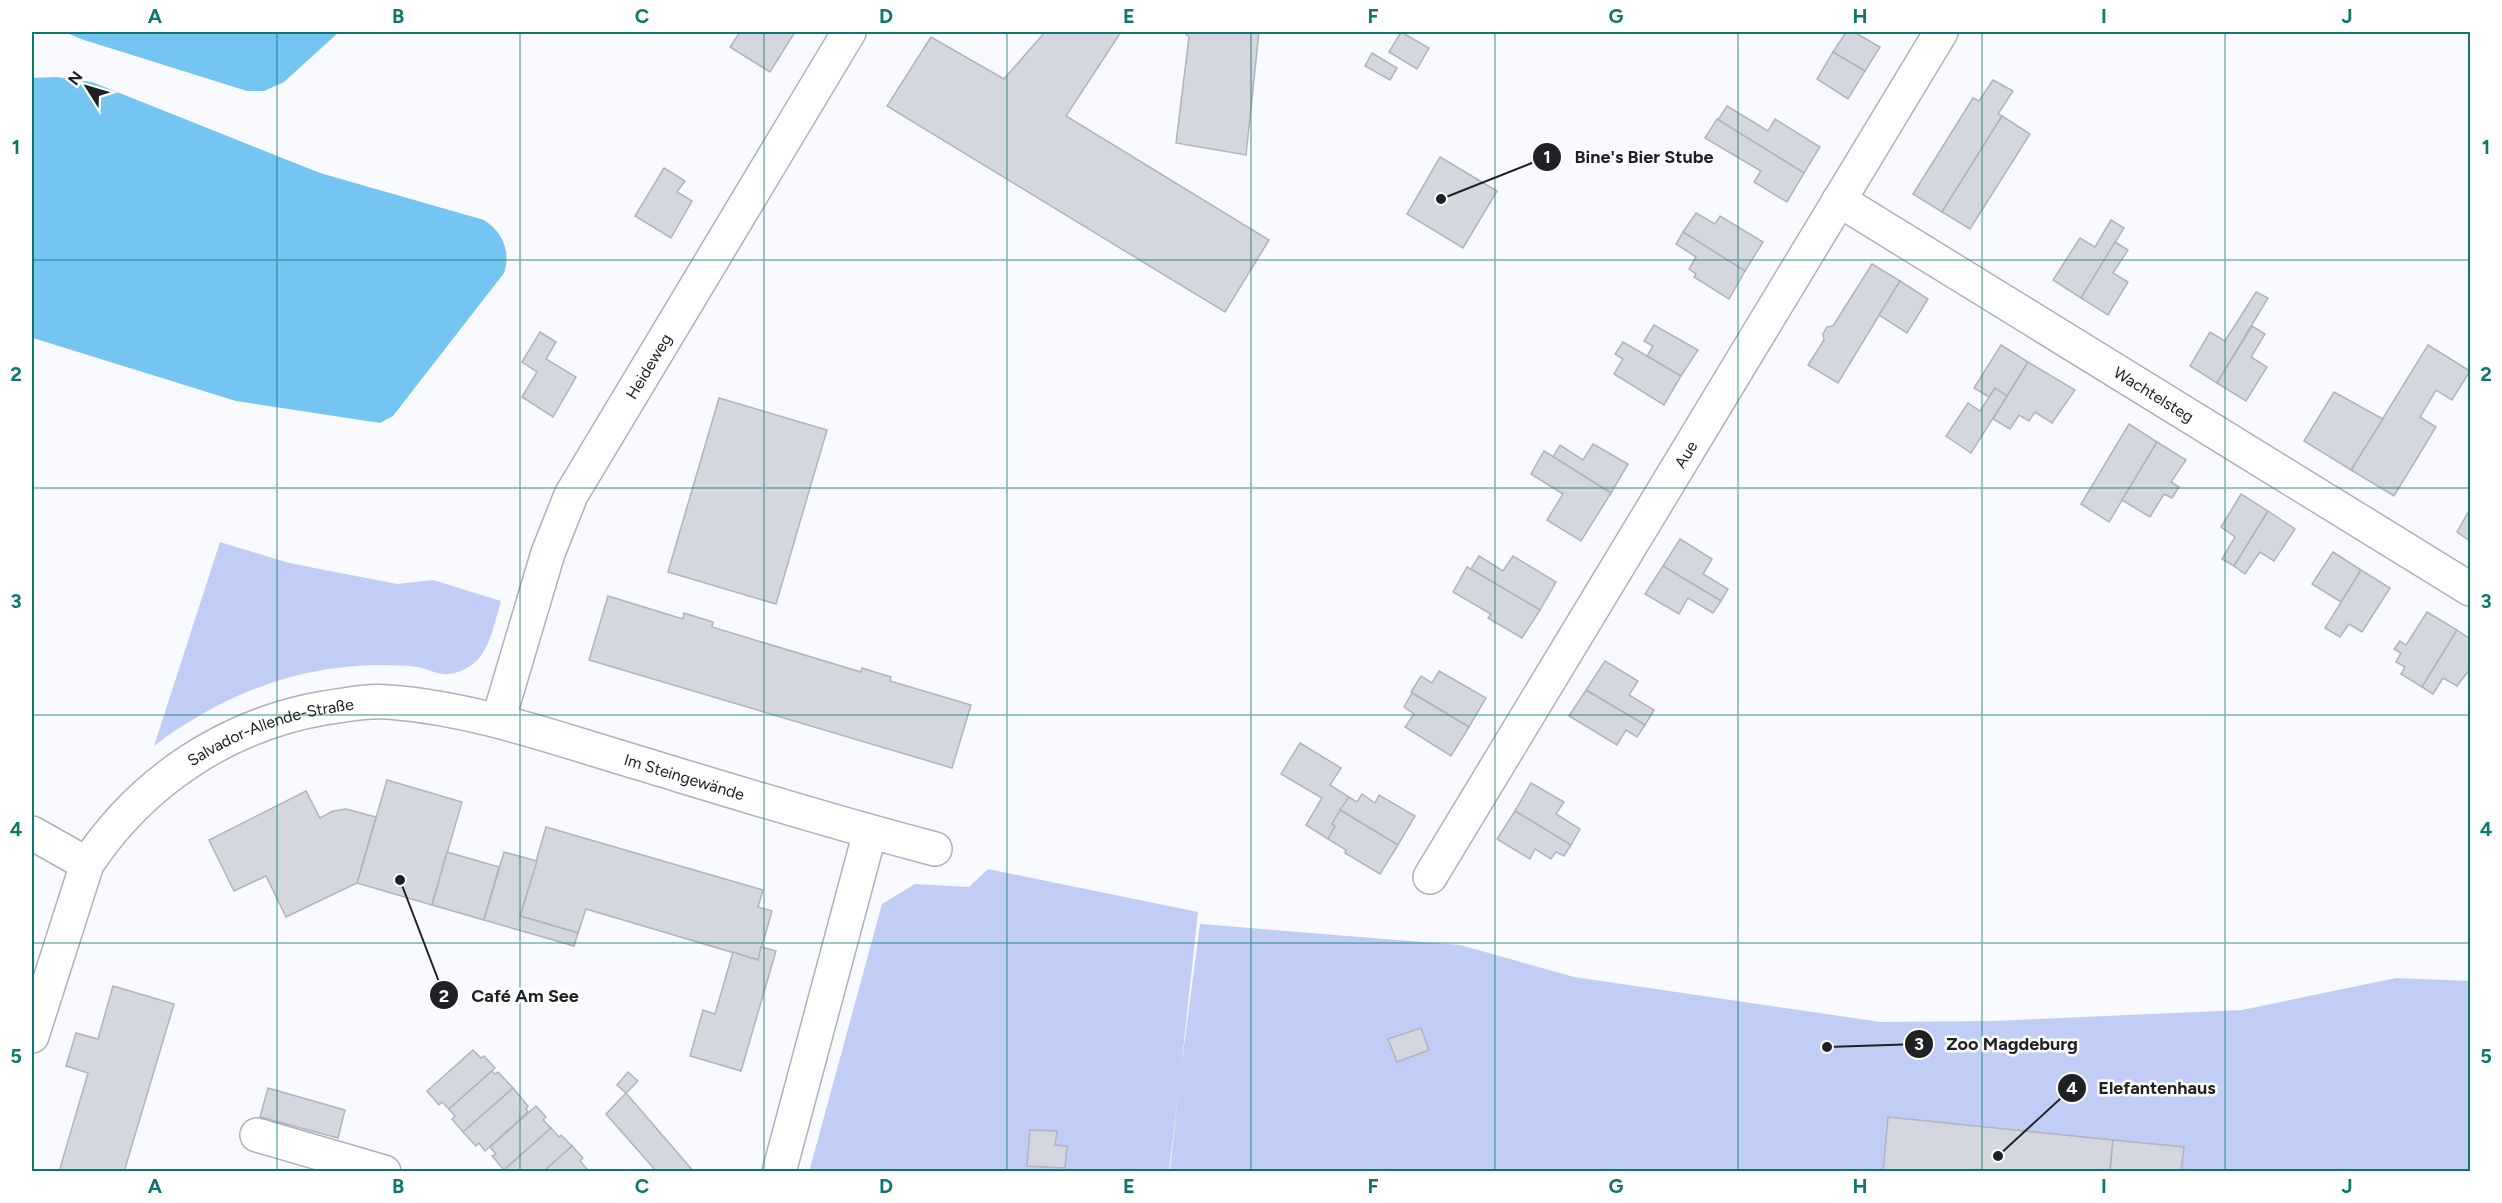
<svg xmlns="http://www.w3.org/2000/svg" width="2502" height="1203" font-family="Figtree,sans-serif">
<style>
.green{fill:#c0cef6}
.water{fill:#74c5f2}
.building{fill:#d4d7e0;stroke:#b0b3bb;stroke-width:1.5}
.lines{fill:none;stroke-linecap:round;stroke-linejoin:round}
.minor-casing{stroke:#aeb1b9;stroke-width:36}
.minor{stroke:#fff;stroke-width:33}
.grid{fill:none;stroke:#0f766e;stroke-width:1.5;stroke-opacity:0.55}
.labels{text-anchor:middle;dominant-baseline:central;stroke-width:5;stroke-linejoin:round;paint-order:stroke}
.street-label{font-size:16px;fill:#202124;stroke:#fff}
.leader{fill:none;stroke:#202124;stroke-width:2}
.callout-dot{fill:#202124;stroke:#fff;stroke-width:2}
.mark-label{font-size:18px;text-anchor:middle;font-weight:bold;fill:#fff}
.callout-label{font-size:18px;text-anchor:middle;font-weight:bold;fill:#202124;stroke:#fff;stroke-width:5;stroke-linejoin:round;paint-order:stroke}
.neatline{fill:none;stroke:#0f766e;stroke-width:2}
.grid-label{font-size:20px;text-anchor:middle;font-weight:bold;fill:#0f766e}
</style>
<rect width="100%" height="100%" fill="#f8faff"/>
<g class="green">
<path d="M 220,542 L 289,563 L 397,584 L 433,580 L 501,601 C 494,623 490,656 467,668 C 440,682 435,668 410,666 C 398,665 386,665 374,665 C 291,667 219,697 154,746 Z"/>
<path d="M 988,869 L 1198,912 L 1181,1069 L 1200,924 L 1460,945 L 1574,977 L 1881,1022 L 1992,1021 L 2242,1010 L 2396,978 L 2470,981 L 2470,1171 L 1170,1171 L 1179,1087 L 1169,1171 L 809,1172 L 882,904 L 915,884 L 969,887 Z"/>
</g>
<g class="water">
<path d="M 65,32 L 339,32 L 284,82 L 264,91 L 247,91 L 81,39 Z"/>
<path d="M 56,77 L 92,82 L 320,173 L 484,220 C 503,232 511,252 504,273 L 393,416 L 380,423 L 236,401 L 33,338 L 32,78 Z"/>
</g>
<g class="building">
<path d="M 740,32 L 795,32 L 770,72 L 730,47 Z"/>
<path d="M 1045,32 L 1121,32 L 1066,116 L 1269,240 L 1225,312 L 887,106 L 931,37 L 1004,79 Z"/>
<path d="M 1184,32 L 1259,32 L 1246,155 L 1176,143 L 1189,37 Z"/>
<path d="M 1401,32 L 1429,48 L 1417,69 L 1389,52 Z"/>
<path d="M 1846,32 L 1854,32 L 1880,47 L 1865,71 L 1833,52 Z"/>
<path d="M 1833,52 L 1865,71 L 1848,99 L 1817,79 Z"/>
<path d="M 1372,53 L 1397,68 L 1390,80 L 1365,66 Z"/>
<path d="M 1993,80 L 2013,91 L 1998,114 L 2002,116 L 1942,212 L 1913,194 L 1973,98 L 1979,101 Z"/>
<path d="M 1727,106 L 1768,131 L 1775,119 L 1820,147 L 1804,173 L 1718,120 Z"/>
<path d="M 2002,116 L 2030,134 L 1970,229 L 1942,212 Z"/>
<path d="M 1717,119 L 1804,173 L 1787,202 L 1754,182 L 1761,171 L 1705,138 Z"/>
<path d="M 1440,157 L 1497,191 L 1463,248 L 1407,214 Z"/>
<path d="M 664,168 L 685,181 L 677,192 L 692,201 L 671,238 L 635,216 Z"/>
<path d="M 1696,213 L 1715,224 L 1720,216 L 1763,242 L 1745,271 L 1683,232 Z"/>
<path d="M 2111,220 L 2124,228 L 2081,298 L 2053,280 L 2080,238 L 2095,247 Z"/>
<path d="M 1683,232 L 1745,271 L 1729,299 L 1694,277 L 1696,274 L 1689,269 L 1696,257 L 1676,244 Z"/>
<path d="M 2115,242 L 2128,250 L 2113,273 L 2128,282 L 2108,315 L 2081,298 Z"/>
<path d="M 1872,264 L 1900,281 L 1838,383 L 1808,365 L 1824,340 L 1823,334 L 1827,327 L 1833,326 Z"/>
<path d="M 1900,281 L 1928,299 L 1907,333 L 1879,315 Z"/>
<path d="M 2256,292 L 2268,298 L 2217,383 L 2190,366 L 2210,332 L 2225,341 Z"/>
<path d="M 1654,325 L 1698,350 L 1681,376 L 1647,356 L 1653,346 L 1644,341 Z"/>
<path d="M 2252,326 L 2265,334 L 2251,357 L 2267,367 L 2246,401 L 2217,383 Z"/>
<path d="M 540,332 L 556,342 L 546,359 L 576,377 L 553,417 L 522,397 L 537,372 L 522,362 Z"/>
<path d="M 1623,342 L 1681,376 L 1664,405 L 1614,374 L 1623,359 L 1615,354 Z"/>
<path d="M 2001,345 L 2028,362 L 2007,396 L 1995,388 L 1989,397 L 1974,388 Z"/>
<path d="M 2428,345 L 2470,371 L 2452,400 L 2436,390 L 2420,417 L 2436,427 L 2394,496 L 2351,470 Z"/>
<path d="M 2028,362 L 2075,390 L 2052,423 L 2035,412 L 2029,421 L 2019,415 L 2010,429 L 1993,419 Z"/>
<path d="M 1995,388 L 2007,396 L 1971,453 L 1946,436 L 1968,403 L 1980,411 Z"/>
<path d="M 2334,392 L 2383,419 L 2351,470 L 2304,441 Z"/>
<path d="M 719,398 L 827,430 L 776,604 L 668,572 Z"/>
<path d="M 2129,424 L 2157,442 L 2109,522 L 2081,504 Z"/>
<path d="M 2157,442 L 2186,460 L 2171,482 L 2179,487 L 2172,498 L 2164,494 L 2150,517 L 2122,500 Z"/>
<path d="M 1593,444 L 1628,464 L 1611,493 L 1553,457 L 1560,445 L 1583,460 Z"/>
<path d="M 1544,451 L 1611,493 L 1581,541 L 1547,520 L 1563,494 L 1531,474 Z"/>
<path d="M 2241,494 L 2268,511 L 2234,566 L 2222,559 L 2235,537 L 2221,527 Z"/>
<path d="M 2470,509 L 2470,541 L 2457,532 Z"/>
<path d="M 2268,511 L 2295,529 L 2274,561 L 2260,552 L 2245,574 L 2234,566 Z"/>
<path d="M 1680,539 L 1712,559 L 1703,574 L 1728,589 L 1721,601 L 1663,566 Z"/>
<path d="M 2333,552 L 2361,570 L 2341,602 L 2312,584 Z"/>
<path d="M 1479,556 L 1503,571 L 1513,556 L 1556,582 L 1540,610 L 1471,569 Z"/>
<path d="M 1663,566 L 1721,601 L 1713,613 L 1688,598 L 1679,614 L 1645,594 Z"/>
<path d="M 1467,567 L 1540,610 L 1522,638 L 1488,618 L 1491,614 L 1453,592 Z"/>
<path d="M 2361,570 L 2390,588 L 2362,632 L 2349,624 L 2340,637 L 2325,628 Z"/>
<path d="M 608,596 L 683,619 L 684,613 L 713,622 L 712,627 L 861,672 L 862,668 L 891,677 L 890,681 L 971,705 L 952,768 L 589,660 Z"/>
<path d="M 2427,612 L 2457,630 L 2422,687 L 2401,674 L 2405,667 L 2396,662 L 2401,653 L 2394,649 L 2400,641 L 2406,645 Z"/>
<path d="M 2457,630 L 2470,639 L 2470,669 L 2457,686 L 2443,678 L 2433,694 L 2422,687 Z"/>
<path d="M 1605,661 L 1638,681 L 1629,695 L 1654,710 L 1645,725 L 1586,690 Z"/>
<path d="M 1439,671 L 1486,698 L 1469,727 L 1411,692 L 1421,676 L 1432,683 Z"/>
<path d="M 1586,690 L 1645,725 L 1637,737 L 1626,730 L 1617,745 L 1569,716 Z"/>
<path d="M 1412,693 L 1469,727 L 1451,756 L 1405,727 L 1414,714 L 1404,707 Z"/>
<path d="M 1300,743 L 1341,768 L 1330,785 L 1349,797 L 1332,824 L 1335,826 L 1328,839 L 1306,825 L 1322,798 L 1281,774 Z"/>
<path d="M 387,780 L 462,802 L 432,905 L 357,883 Z"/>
<path d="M 1531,783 L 1564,802 L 1556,814 L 1580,829 L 1571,845 L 1515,811 Z"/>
<path d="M 306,791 L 320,818 L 333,811 L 346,809 L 376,817 L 357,883 L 286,917 L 266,876 L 234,891 L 209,840 Z"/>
<path d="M 1362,794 L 1375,803 L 1379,795 L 1415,816 L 1398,845 L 1340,810 L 1349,797 L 1357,802 Z"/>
<path d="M 1340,810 L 1398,845 L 1380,874 L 1345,853 L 1346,850 L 1328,839 L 1335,826 L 1332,824 Z"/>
<path d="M 1515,811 L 1571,845 L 1564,856 L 1556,852 L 1551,859 L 1535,849 L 1530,859 L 1497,839 Z"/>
<path d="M 546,827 L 763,890 L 758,907 L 772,911 L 758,960 L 586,909 L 578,933 L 520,916 Z"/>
<path d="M 447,852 L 499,867 L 484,920 L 432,905 Z"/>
<path d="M 504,852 L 537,861 L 520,916 L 578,933 L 574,946 L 484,920 Z"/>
<path d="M 761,947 L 776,951 L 741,1071 L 690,1056 L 703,1010 L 715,1014 L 733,952 L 758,960 Z"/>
<path d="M 113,986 L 174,1004 L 124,1172 L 59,1172 L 88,1073 L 66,1066 L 76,1033 L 98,1039 Z"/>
<path d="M 1421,1028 L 1429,1050 L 1397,1062 L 1388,1039 Z"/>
<path d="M 473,1050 L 481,1058 L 484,1056 L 495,1068 L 449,1109 L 442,1102 L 439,1105 L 427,1091 Z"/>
<path d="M 492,1071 L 495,1074 L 498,1072 L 513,1088 L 463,1132 L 452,1119 L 455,1116 L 449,1109 Z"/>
<path d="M 628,1072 L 638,1081 L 626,1093 L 617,1085 Z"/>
<path d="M 268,1088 L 345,1110 L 338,1138 L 260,1117 Z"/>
<path d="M 513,1088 L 528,1106 L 526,1109 L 528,1112 L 485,1151 L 479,1143 L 476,1146 L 463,1132 Z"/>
<path d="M 626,1093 L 694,1172 L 657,1172 L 606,1114 Z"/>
<path d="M 536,1106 L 546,1117 L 543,1120 L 551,1128 L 504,1170 L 492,1156 L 496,1154 L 490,1147 Z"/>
<path d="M 1888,1117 L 2113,1140 L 2110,1172 L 1883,1172 Z"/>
<path d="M 551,1128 L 559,1137 L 561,1135 L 572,1146 L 543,1172 L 506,1172 L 504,1170 Z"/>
<path d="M 1030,1130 L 1057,1131 L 1055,1145 L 1067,1146 L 1065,1168 L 1027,1166 Z"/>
<path d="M 2113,1140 L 2184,1147 L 2181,1172 L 2110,1172 Z"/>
<path d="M 572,1146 L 583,1158 L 580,1161 L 587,1169 L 584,1172 L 543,1172 Z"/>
</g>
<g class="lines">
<g class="minor-casing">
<g id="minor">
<path id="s1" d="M 1839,200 L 2470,589"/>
<path id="s2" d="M 498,721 L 548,553 L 571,495 L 849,32"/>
<path d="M 32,833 L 87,864"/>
<path id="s3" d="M 1430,877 L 1941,32"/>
<path id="s4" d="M 32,1036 L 87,864 C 141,782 226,725 324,708 C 345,705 367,700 388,702 C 473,708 555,738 636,762 C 735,792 834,823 935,849"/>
<path d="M 257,1135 L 384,1172"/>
<path d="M 779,1172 L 870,832"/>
</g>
</g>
<use href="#minor" class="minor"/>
</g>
<path class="grid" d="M 277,32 L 277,1172M 520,32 L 520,1172M 764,32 L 764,1172M 1007,32 L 1007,1172M 1251,32 L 1251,1172M 1495,32 L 1495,1172M 1738,32 L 1738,1172M 1982,32 L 1982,1172M 2225,32 L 2225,1172M 32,260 L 2470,260M 32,488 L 2470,488M 32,715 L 2470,715M 32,943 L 2470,943"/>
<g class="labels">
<g class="street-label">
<text stroke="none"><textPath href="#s2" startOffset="388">Heideweg</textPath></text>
<text stroke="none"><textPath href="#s1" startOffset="370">Wachtelsteg</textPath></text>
<text stroke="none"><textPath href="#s3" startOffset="494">Aue</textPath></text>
<text stroke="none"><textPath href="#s4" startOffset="414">Salvador-Allende-Straße</textPath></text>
<text stroke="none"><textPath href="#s4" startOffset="843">Im Steingewände</textPath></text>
</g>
</g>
<path class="leader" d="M1441 199L1547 157M400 880L444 995M1827 1047L1919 1044M1998 1156L2072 1088"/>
<g class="callout-dot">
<circle cx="1441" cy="199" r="6"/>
<circle cx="400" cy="880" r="6"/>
<circle cx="1827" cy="1047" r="6"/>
<circle cx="1998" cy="1156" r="6"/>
<circle cx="1547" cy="157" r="15"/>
<circle cx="444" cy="995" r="15"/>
<circle cx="1919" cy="1044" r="15"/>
<circle cx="2072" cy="1088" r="15"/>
</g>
<g class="mark-label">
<text x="1547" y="163">1</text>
<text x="444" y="1002">2</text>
<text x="1919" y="1050">3</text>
<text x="2072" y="1094">4</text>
</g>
<g class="callout-label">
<text x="1644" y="163">Bine's Bier Stube</text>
<text x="525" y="1002">Café Am See</text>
<text x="2012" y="1050">Zoo Magdeburg</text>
<text x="2157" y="1094">Elefantenhaus</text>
</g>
<rect width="2502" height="1203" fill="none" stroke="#ffffff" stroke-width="66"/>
<g transform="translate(87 87) rotate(307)" stroke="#ffffff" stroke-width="4.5" paint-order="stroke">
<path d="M0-4.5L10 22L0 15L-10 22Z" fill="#202124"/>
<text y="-9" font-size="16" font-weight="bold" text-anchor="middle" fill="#202124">N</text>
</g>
<rect x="33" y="33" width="2436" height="1137" class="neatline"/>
<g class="grid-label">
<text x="155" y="23">A</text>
<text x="398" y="23">B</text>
<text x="642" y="23">C</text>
<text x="886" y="23">D</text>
<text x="1129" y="23">E</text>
<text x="1373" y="23">F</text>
<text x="1616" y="23">G</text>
<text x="1860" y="23">H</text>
<text x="2104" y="23">I</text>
<text x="2347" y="23">J</text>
<text x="16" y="154">1</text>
<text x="2486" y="154">1</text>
<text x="16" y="381">2</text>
<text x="2486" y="381">2</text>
<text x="16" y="608">3</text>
<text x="2486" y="608">3</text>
<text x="16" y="836">4</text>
<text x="2486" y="836">4</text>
<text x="16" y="1063">5</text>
<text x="2486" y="1063">5</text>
<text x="155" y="1193">A</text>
<text x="398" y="1193">B</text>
<text x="642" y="1193">C</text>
<text x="886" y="1193">D</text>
<text x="1129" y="1193">E</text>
<text x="1373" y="1193">F</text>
<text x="1616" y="1193">G</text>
<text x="1860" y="1193">H</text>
<text x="2104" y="1193">I</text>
<text x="2347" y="1193">J</text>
</g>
</svg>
